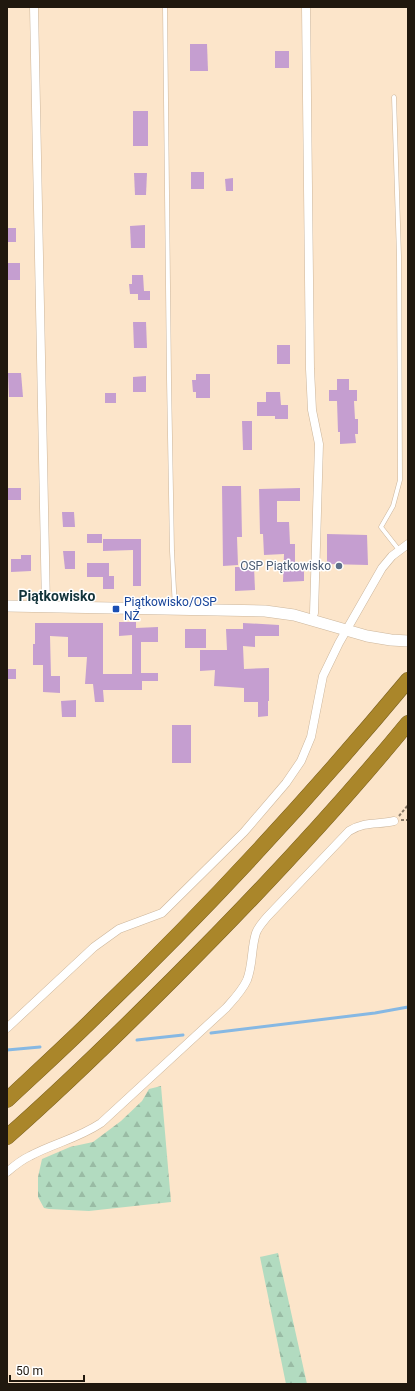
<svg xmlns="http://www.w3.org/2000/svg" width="415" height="1391" font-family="Roboto,sans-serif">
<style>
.forest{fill:url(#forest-firs)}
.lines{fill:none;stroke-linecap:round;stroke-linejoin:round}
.stream{stroke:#86b8e3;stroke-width:3}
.building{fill:#c59ed0}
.service-casing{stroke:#ccb69c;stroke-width:5}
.minor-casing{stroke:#ccb69c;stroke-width:9}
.tertiary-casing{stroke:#ccb69c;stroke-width:12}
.motorway-casing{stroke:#7a6020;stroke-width:16}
.path{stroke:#8a7b69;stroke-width:2;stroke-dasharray:3 2;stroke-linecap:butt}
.service{stroke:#fff;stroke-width:4}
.minor{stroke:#fff;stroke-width:8}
.tertiary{stroke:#fff;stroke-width:11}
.motorway{stroke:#aa862a;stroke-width:15}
.service-dot{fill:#5c6f8a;stroke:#fff;stroke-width:1.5}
.transit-dot{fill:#1a4fb4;stroke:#fff;stroke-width:1.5}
.labels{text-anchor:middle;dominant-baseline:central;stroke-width:3;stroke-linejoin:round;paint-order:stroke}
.service-label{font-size:12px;fill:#4e5e75;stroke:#fff;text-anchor:end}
.transit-label{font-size:12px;fill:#164399;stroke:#fff;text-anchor:start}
.quarter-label{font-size:14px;font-weight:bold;fill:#12333a;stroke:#fff}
</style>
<defs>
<pattern id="forest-firs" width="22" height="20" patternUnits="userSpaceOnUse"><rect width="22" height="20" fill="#b2dbc0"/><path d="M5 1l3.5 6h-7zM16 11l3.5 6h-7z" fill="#99bba4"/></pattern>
</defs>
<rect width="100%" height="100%" fill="#fce5ca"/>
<g class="forest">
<path d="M 161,1086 L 171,1202 L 89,1211 L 49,1209 L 44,1208 L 38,1197 L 38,1177 L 42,1159 L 70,1147 L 93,1142 L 121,1121 L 142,1101 L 149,1089 Z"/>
<path d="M 278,1253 L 279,1258 L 307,1384 L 286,1384 L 260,1257 Z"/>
</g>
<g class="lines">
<g class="stream">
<path d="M 211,1033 L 375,1013 L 408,1007"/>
<path d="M 137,1040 L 183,1035"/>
<path d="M 7,1050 L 40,1047"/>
</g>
</g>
<g class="building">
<path d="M 190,44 L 207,44 L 208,71 L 190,71 Z"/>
<rect x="275" y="51" width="14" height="17"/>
<rect x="133" y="111" width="15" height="35"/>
<rect x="191" y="172" width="13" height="17"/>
<path d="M 134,173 L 147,173 L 146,195 L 135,195 Z"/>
<path d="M 233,178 L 233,191 L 226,191 L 225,179 Z"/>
<path d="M 145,225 L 145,248 L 131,248 L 130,226 Z"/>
<rect x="7" y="228" width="9" height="14"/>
<rect x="7" y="263" width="13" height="17"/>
<path d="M 132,275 L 143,275 L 144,291 L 150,291 L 150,300 L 138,300 L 138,294 L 130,294 L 129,284 L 132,284 Z"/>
<path d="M 133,322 L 146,322 L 147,348 L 134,348 Z"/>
<rect x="277" y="345" width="13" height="19"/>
<path d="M 8,373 L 21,373 L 23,397 L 9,397 Z"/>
<path d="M 196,374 L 210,374 L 210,398 L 196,398 L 196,392 L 193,392 L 192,380 L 196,380 Z"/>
<path d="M 146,376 L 146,392 L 133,392 L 133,377 Z"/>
<path d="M 337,379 L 349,379 L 349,390 L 357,390 L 357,401 L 354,401 L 355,419 L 358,419 L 358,434 L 355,434 L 356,443 L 340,444 L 340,432 L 338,432 L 337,401 L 329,401 L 329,390 L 337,390 Z"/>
<path d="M 266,392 L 280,392 L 281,405 L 288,405 L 288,419 L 275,419 L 275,416 L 257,416 L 257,402 L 266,402 Z"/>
<rect x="105" y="393" width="11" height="10"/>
<path d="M 242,421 L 252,421 L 252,450 L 243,450 Z"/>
<path d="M 222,486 L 241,486 L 242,537 L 237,537 L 238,565 L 223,566 Z"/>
<rect x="7" y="488" width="14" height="12"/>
<path d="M 300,488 L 300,501 L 277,501 L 277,522 L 289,522 L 290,544 L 295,544 L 295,566 L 304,565 L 304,581 L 283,582 L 284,554 L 264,555 L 263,534 L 260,534 L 259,489 Z"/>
<path d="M 62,512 L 74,512 L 75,527 L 63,527 Z"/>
<rect x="87" y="534" width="15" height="9"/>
<path d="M 327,534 L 367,535 L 368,565 L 327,564 Z"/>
<path d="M 103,539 L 141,539 L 141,586 L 133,586 L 133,550 L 103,551 Z"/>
<path d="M 63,551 L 75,551 L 75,569 L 65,569 Z"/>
<path d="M 21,555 L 31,555 L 31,571 L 11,572 L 11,559 L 21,559 Z"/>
<path d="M 87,563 L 109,563 L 109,576 L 114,576 L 114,589 L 103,589 L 103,577 L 87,577 Z"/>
<path d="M 235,567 L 254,567 L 255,590 L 235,591 Z"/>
<path d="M 119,622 L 136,622 L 136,628 L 158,627 L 158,642 L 141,642 L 141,673 L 158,673 L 158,681 L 142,681 L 142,690 L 103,690 L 104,702 L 95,702 L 93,684 L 85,684 L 87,657 L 68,657 L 68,637 L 50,636 L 51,676 L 60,676 L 60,693 L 43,692 L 43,665 L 33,665 L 33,644 L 35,644 L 35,623 L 103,623 L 103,674 L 132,674 L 132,635 L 119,636 Z"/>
<path d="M 243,623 L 279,625 L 279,636 L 255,636 L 255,647 L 243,646 L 244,669 L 269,668 L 269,701 L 268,701 L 268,716 L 258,717 L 258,702 L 244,702 L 244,688 L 214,686 L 215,670 L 200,671 L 200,650 L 227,650 L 226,629 L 243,629 Z"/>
<rect x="185" y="629" width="21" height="19"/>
<rect x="7" y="669" width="9" height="10"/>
<path d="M 76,700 L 76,717 L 62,717 L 61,701 Z"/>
<rect x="172" y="725" width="19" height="38"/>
</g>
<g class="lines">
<g class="service-casing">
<g id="service">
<path d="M 165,7 L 169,379 L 172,551 L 175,609"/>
<path d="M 394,97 L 399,256 L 400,480 L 393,506 L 381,527 L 399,550"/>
</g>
</g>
<g class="minor-casing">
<g id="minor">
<path d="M 34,7 L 46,607"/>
<path d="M 306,7 L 310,369 L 312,410 L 319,444 L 314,613"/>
<path d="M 7,1028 L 94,947 L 119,929 L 162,913 L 244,832 L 286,783 L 301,761 L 311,737 L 323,676 L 339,643 L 382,568 L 392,556 L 408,544"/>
<path d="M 7,1172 C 14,1166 21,1160 30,1156 C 54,1143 77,1139 101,1123 L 226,1008 C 234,999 242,991 247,980 C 253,965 251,948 256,933 C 258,927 263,922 267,917 L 349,831 C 366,821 377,825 394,821"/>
</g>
</g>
<g class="tertiary-casing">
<path id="tertiary" d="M 7,606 L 265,611 L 294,615 L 367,636 L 391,640 L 408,641"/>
</g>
<g class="motorway-casing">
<g id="motorway">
<path d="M 7,1100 C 39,1070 71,1041 102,1010 C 210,906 312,795 408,680"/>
<path d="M 7,1137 C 65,1086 120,1032 175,977 C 256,896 335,812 408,723"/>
</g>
</g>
<g class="path">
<path d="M 399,816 L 408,805"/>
<path d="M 401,820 L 408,820"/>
</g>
<use href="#service" class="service"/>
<use href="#minor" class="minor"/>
<use href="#tertiary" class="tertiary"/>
<use href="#motorway" class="motorway"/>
</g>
<circle class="service-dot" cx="339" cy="566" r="4"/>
<rect class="transit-dot" x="112" y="605" width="8" height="8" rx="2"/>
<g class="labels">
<g class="service-label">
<text x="331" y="566">OSP Piątkowisko</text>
</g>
<g class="transit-label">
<text x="124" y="602">Piątkowisko/OSP<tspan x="124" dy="14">NŻ</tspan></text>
</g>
<g class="quarter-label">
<text x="57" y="596">Piątkowisko</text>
</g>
</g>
<rect width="415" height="1391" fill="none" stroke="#20180e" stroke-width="16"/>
<path d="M10 1375v6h74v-6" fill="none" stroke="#20180e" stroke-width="2"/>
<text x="16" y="1375" font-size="12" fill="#20180e" stroke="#ffffff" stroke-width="3" paint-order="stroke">50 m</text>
</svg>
